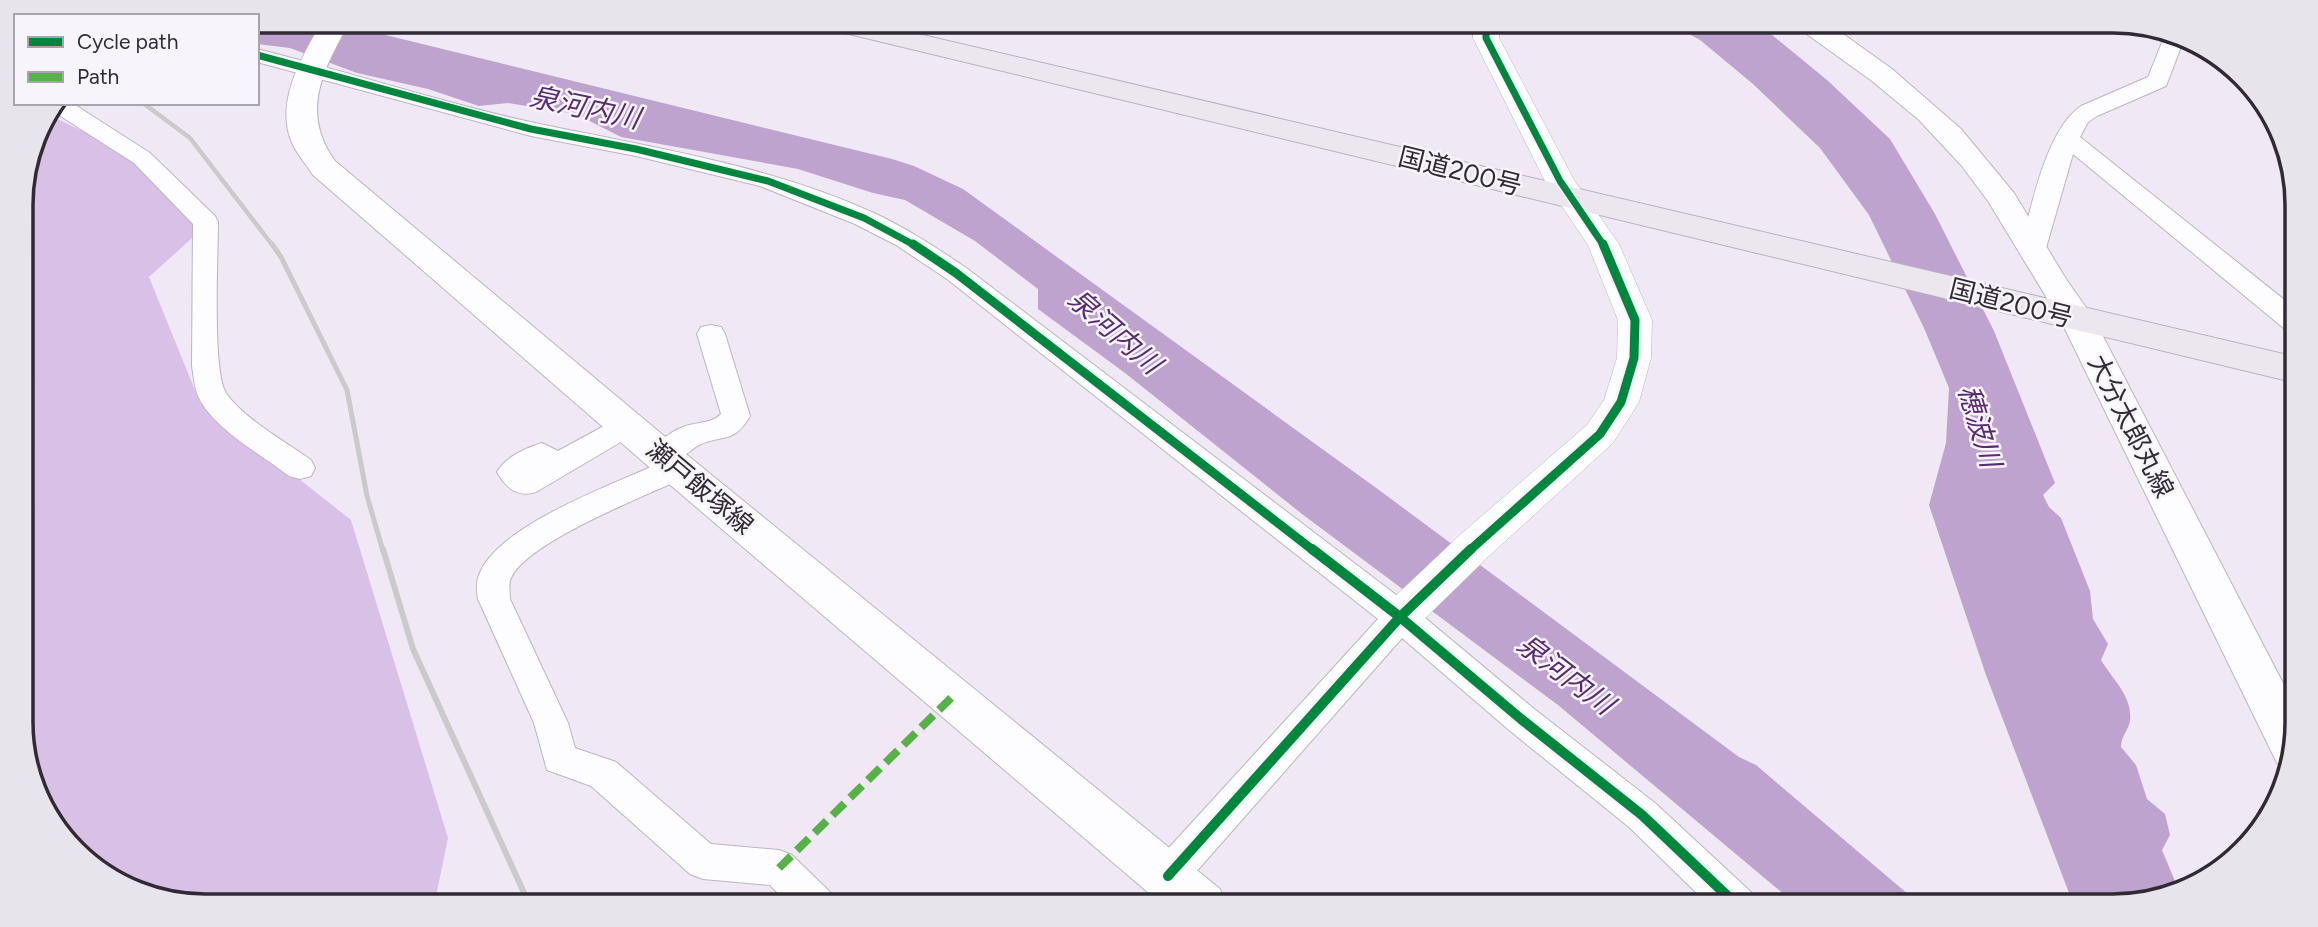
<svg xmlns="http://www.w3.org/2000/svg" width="2318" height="927" font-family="Figtree,'Noto Sans JP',sans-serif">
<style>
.forest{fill:#d8c0e6}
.water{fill:#bea3ce}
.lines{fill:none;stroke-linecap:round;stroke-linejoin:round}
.minor-casing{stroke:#bcb5c1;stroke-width:2}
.tertiary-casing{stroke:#bcb5c1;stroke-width:1}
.secondary-casing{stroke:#bcb5c1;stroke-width:2}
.trunk-casing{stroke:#bab1c0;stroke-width:2}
.minor{fill:#fdfcfe;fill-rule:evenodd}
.tertiary{fill:#fdfcfe;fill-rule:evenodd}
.secondary{fill:#fdfcfe;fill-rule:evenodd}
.trunk{fill:#ece6ef;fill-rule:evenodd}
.rail-far2{stroke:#cbc9cc;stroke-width:4.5}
.rail-far1{stroke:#cbc9cc;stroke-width:5}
.rail{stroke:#cbc9cc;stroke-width:6}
.quiet{stroke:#56b246;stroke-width:8;stroke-dasharray:17 8;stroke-linecap:butt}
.cycleway-far2-casing{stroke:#f8f4fb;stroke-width:10}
.cycleway-far1-casing{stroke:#f8f4fb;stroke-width:13}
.cycleway-casing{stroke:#f8f4fb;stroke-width:15}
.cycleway-far2{stroke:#00873e;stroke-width:7}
.cycleway-far1{stroke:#00873e;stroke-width:9}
.cycleway{stroke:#00873e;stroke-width:10}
.labels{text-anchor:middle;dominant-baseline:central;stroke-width:5;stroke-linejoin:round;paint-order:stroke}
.street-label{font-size:26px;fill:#312a35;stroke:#f8f4fb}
.water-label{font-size:28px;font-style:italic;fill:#592c72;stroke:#f8f4fb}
.rim{fill:none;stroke:#312a35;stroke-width:3.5}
</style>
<rect width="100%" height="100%" fill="#f0e8f5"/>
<path class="forest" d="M 47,114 L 130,154 L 202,229 L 149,277 L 199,400 L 351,520 L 448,838 L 434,906 L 205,906 L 146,896 L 66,843 L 24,757 L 21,193 L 40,123 Z"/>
<g class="water">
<path d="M 257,21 L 338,21 L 353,27 L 892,159 L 914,166 L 963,189 L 1379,490 L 1739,757 L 1756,765 L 1922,906 L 1798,906 L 1558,705 L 1302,514 L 1125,373 L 1038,309 L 1038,289 L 975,241 L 905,200 L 873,193 L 798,169 L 621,137 L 576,114 L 508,103 L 479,106 L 428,89 L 357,73 L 290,48 L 257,44 Z"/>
<path d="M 1666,21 L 1755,21 L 1827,80 L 1890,139 L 1935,214 L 1994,331 L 2055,483 L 2043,495 L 2049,507 L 2061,518 L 2090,591 L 2093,619 L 2108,644 L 2101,660 C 2112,679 2133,696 2130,721 C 2128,731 2121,736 2121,747 L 2136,765 L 2147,799 L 2165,814 L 2170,835 L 2162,850 L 2177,886 L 2124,906 L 2074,906 L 1986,675 L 1929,505 L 1946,443 L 1949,388 L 1924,328 L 1869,215 L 1820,148 L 1753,84 L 1700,40 Z"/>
</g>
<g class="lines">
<g class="minor-casing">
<g id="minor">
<path d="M 2167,30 L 2184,39 L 2166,86 L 2097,116 L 2088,122 L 2080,137 L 2296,309 L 2296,332 L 2286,330 L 2073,154 L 2046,248 L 2042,254 L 2033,256 L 2024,254 L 2020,248 C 2032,207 2045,131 2081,106 L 2148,77 Z"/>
<path d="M 257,49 C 350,72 441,103 535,123 C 649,147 766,164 874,213 C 906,228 935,247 965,267 L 1412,607 L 1533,708 L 1655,803 L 1752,893 L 1757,906 L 1710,906 L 1629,827 L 1509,730 L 1402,638 L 1181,889 L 1168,894 L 1155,889 L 1149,876 L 1155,863 L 1378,619 L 947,279 L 896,245 L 855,224 L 760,186 L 636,156 L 531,136 L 257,62 Z"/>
<path d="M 56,103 L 72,103 L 150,153 L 215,216 L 218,222 C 218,253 212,372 226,393 C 244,419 285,441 311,460 L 315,468 L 311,476 L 300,479 L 289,476 C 262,455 214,429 199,398 C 194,388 194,377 192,366 L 193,224 L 134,163 L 51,110 Z"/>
<path d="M 711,325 L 721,327 L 725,334 L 750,416 C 734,444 723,434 699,445 C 693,448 687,454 681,458 L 688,460 L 692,468 L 688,476 C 650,494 526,542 511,578 C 508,584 510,592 510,599 L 568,723 L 575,748 L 616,762 L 711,844 L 779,850 L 792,855 L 831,893 L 836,906 L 790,906 L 770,885 L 703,879 L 690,874 L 591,786 L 547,770 L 534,723 L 478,599 C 477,592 476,584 478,578 C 493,527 610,486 655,465 L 647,456 C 654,443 674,429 689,425 C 701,422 712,423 721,414 L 697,334 L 701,327 Z"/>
<path d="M 626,414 L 636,417 L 640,425 L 636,433 L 536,492 C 518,498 506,488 497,472 C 505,457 526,448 542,443 L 558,451 Z"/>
</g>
</g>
<g class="tertiary-casing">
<path id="tertiary" d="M 1473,21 L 1499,21 L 1499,38 L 1574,180 L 1619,244 L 1652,320 L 1651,358 L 1639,402 L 1613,443 L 1489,556 L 1414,629 L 1400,634 L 1386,629 L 1380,617 L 1386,605 L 1461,534 L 1587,425 L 1604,400 L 1617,358 L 1618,320 L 1588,245 L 1545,181 L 1473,38 Z"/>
</g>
<g class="secondary-casing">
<g id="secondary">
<path d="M 322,21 L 350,21 C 324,69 299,111 335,161 L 676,446 L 1220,889 L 1227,906 L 1164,906 L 648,466 L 313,175 C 306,164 297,154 292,143 C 274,101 303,56 322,21 Z"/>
<path d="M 1793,21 L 1825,21 L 1892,69 L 1961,129 L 2014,193 L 2066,279 L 2094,319 L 2297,710 L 2289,767 L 2277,763 L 2062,323 L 1988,201 L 1961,165 L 1919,120 L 1872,81 L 1797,27 Z"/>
</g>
</g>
<g class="trunk-casing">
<path id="trunk" d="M 814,21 L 863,21 L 2296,357 L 2296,383 L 828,29 L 818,27 Z"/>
</g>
<use href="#minor" class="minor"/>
<use href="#tertiary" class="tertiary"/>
<use href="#secondary" class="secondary"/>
<use href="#trunk" class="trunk"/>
<path class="rail-far2" d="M 143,103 L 190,138 L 273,246"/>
<path class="rail-far1" d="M 272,244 L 281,257 L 347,390 L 367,496 L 383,551"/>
<path class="rail" d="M 383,549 L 413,649 L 530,906"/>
<path class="quiet" d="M 779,868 L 952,697"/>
<g class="cycleway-far2-casing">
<g id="cycleway-far2">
<path d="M 1486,21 L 1486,38 L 1560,181 L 1604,246"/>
<path d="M 257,55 L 531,129 L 636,149 L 768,181 L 864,218 L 916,246"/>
</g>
</g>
<g class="cycleway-far1-casing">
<g id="cycleway-far1">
<path d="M 913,244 L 956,273 L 1314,551"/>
<path d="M 1469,551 L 1600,434 L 1621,402 L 1634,358 L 1635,320 L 1603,244"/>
</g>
</g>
<g class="cycleway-casing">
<g id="cycleway">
<path d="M 1312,549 L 1400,617 L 1521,719 L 1642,815 L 1738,906"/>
<path d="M 1168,876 L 1400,617 L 1471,549"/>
</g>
</g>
<use href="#cycleway-far2" class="cycleway-far2"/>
<use href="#cycleway-far1" class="cycleway-far1"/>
<use href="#cycleway" class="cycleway"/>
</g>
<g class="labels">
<g class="street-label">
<text transform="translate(1460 171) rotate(14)">国道200号</text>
<text transform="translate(2011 303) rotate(14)">国道200号</text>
<text transform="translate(2131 426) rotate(63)">大分太郎丸線</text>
<text transform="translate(700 487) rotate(40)">瀬戸飯塚線</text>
</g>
<g class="water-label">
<text transform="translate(585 107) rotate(12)">泉河内川</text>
<text transform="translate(1115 331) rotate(41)">泉河内川</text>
<text transform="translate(1980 426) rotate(73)">穂波川</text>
<text transform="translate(1566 674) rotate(37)">泉河内川</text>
</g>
</g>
<path d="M0 0H2318V927H0ZM205 33H2113A172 172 0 0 1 2285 205V722A172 172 0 0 1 2113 894H205A172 172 0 0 1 33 722V205A172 172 0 0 1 205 33Z" fill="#e8e4eb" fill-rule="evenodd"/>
<path class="rim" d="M205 33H2113A172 172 0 0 1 2285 205V722A172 172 0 0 1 2113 894H205A172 172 0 0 1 33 722V205A172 172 0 0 1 205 33Z"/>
<rect x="14" y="14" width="245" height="91" fill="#f8f4fb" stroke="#a8a3ac" stroke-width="2"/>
<rect x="28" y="37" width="35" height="10" fill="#00873e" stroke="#a8a3ac" stroke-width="2"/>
<text x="77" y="49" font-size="21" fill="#312a35">Cycle path</text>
<rect x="28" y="72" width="35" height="10" fill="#56b246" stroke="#a8a3ac" stroke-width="2"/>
<text x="77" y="84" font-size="21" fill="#312a35">Path</text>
</svg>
